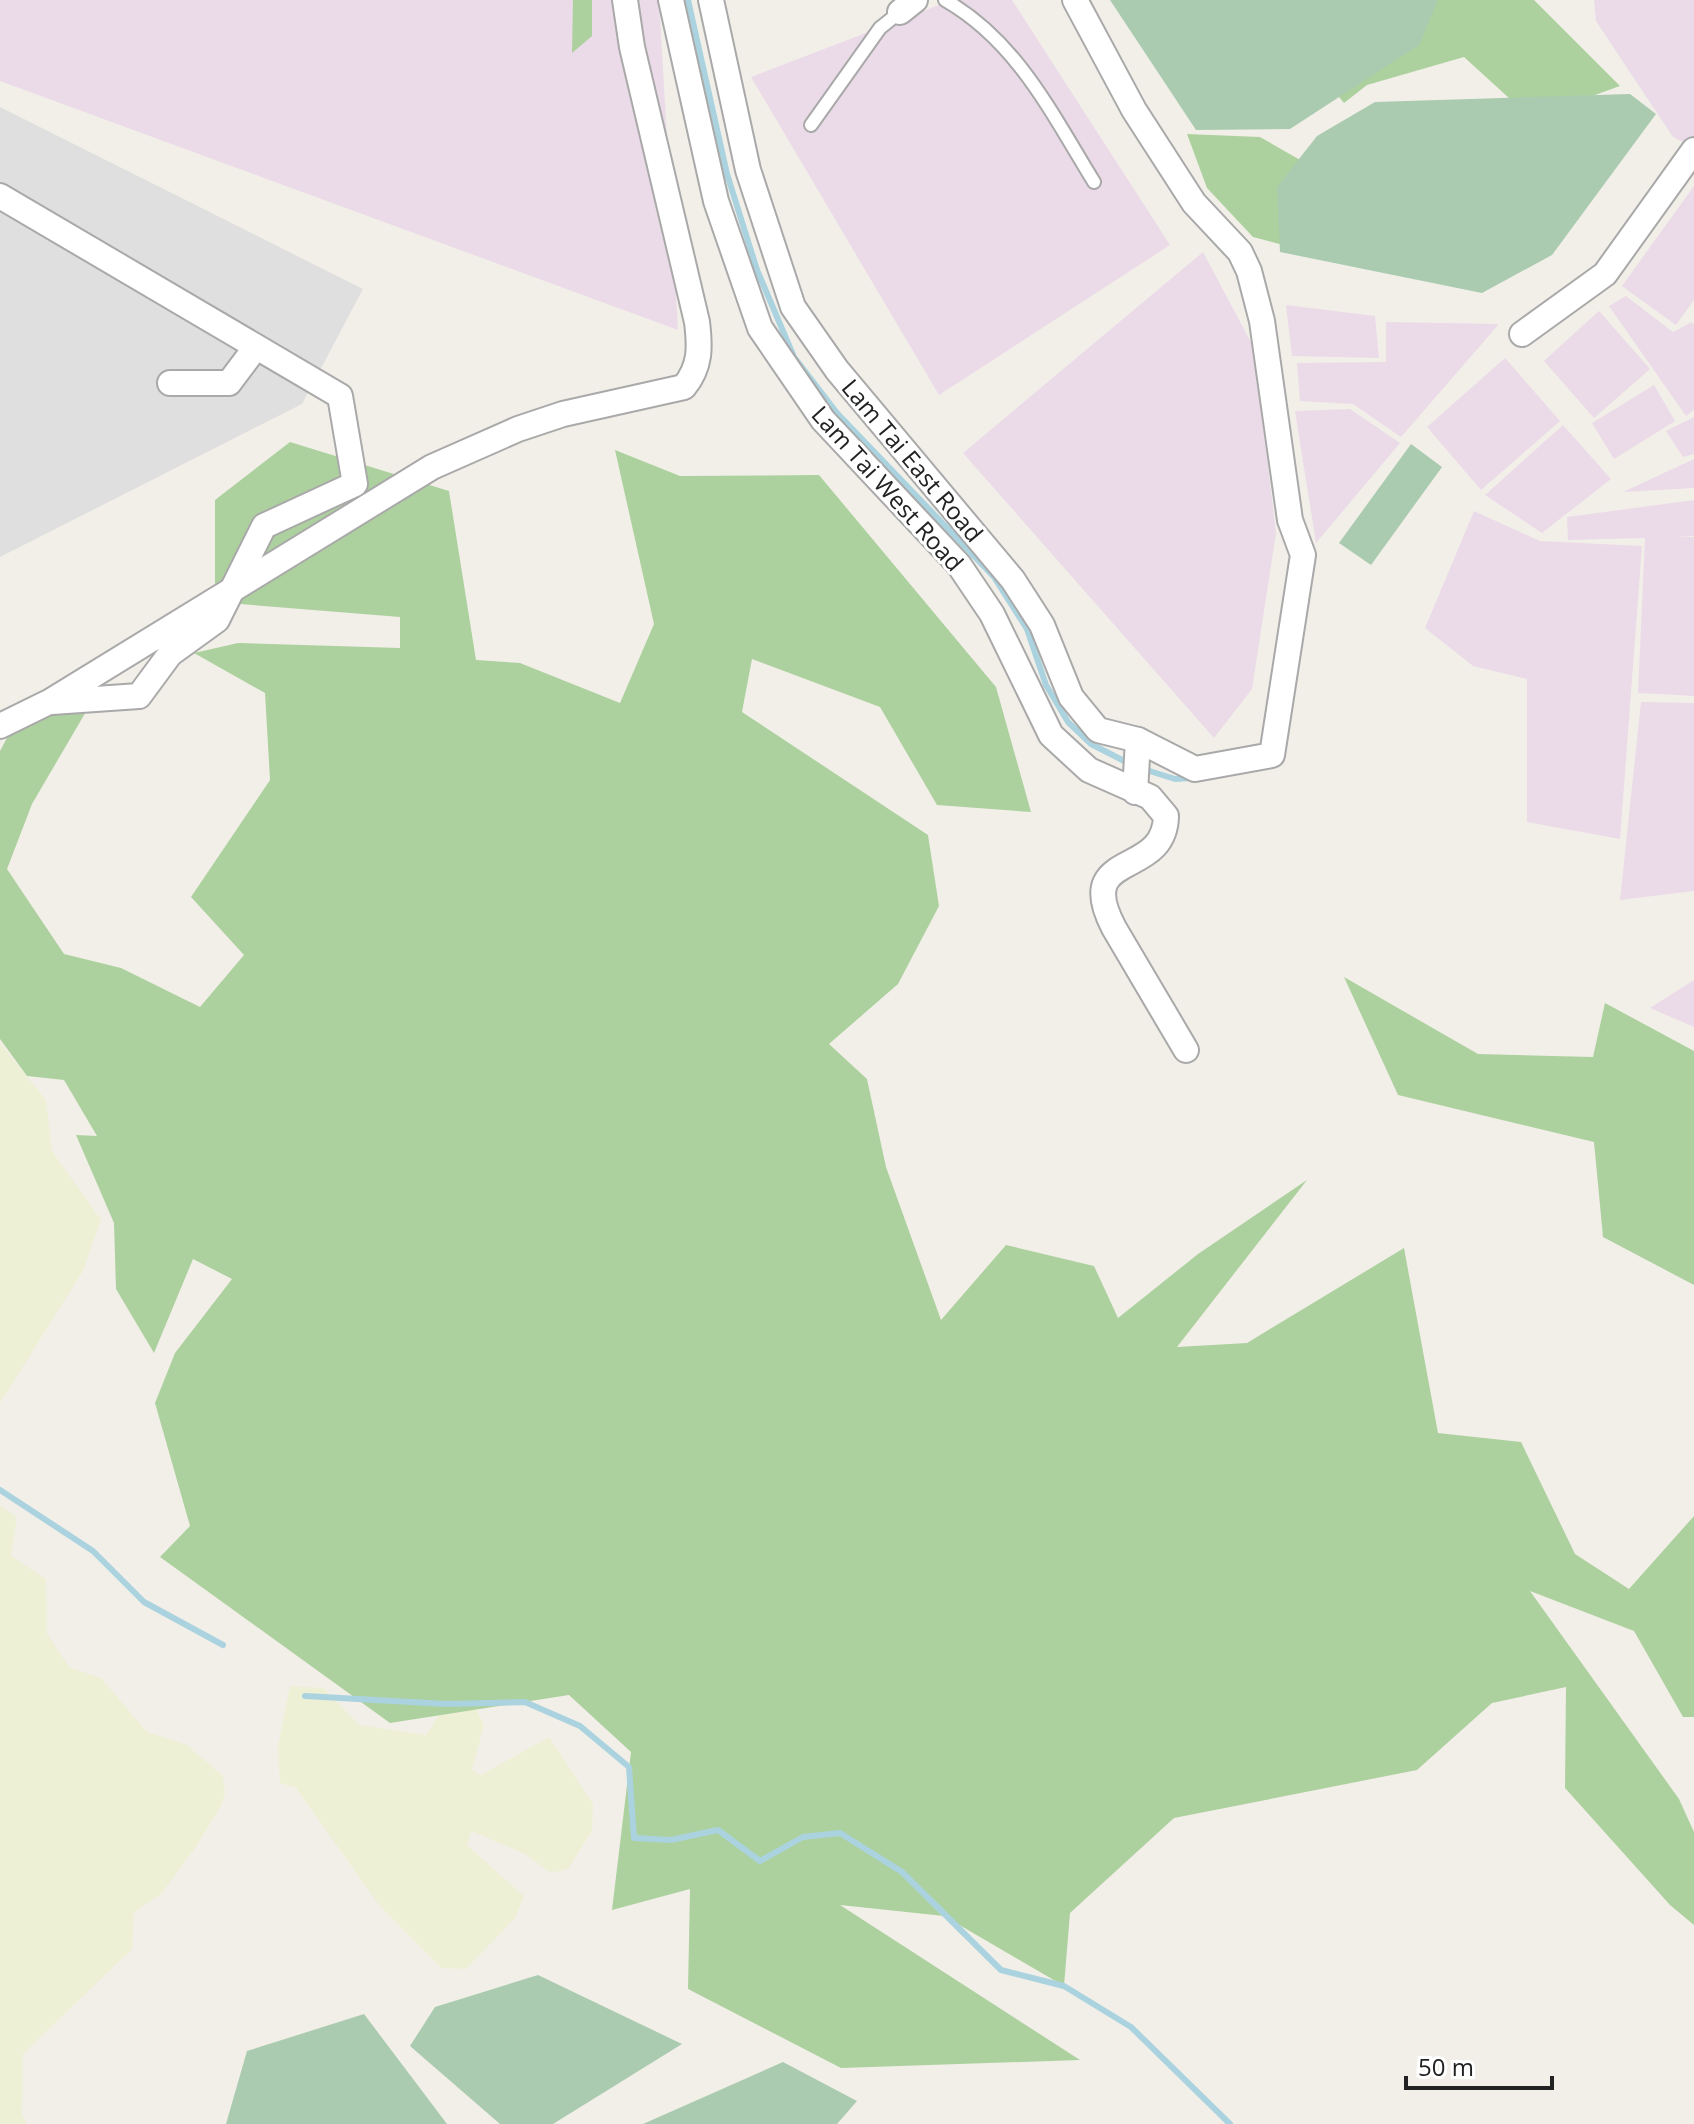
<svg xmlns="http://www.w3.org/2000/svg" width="1694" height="2124" font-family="'Open Sans',sans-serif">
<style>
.residential{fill:#e0dfdf}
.industrial{fill:#ebdbe8}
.farmland{fill:#eef0d5}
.forest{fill:#add19e}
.cemetery{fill:#aacbaf}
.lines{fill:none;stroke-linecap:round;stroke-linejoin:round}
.stream{stroke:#aad3df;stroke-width:6}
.lane-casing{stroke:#a9a9a9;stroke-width:16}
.street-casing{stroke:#a9a9a9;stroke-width:28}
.lane{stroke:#fff;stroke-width:12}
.street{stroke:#fff;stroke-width:24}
.labels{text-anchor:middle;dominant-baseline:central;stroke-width:6;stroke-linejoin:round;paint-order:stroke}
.street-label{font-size:24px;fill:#222;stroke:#fff}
</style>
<rect width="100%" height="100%" fill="#f2efe9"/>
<path class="residential" d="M 0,107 L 363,289 L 302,404 L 0,557 Z"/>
<g class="industrial">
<path d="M 0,0 L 659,0 L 678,330 L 0,81 Z"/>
<path d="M 952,0 L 1012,0 L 1170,245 L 939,395 L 751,77 Z"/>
<path d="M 1594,0 L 1694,0 L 1694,148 L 1673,137 L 1596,21 Z"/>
<path d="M 1694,186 L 1694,300 L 1676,325 L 1622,286 Z"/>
<path d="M 1203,252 L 1254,348 L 1276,533 L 1252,689 L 1214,738 L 963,453 Z"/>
<path d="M 1626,296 L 1673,332 L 1692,322 L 1694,325 L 1694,410 L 1686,416 L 1609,306 Z"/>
<path d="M 1286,305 L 1375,316 L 1379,358 L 1292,356 Z"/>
<path d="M 1599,311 L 1650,369 L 1594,418 L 1544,361 Z"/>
<path d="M 1386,322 L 1499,324 L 1401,437 L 1353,404 L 1300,401 L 1297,363 L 1386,362 Z"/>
<path d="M 1505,358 L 1560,421 L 1481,490 L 1427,427 Z"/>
<path d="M 1654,385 L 1675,421 L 1614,459 L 1592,423 Z"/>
<path d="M 1350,409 L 1400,443 L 1316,543 L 1295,411 Z"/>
<path d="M 1694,417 L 1694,454 L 1683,457 L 1666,431 Z"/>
<path d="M 1563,425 L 1611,479 L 1542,533 L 1485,495 Z"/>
<path d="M 1694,459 L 1694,488 L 1623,492 Z"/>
<path d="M 1694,500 L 1694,536 L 1675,537 L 1694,537 L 1694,696 L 1638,693 L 1645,538 L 1568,540 L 1567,517 Z"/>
<path d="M 1474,511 L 1540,541 L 1642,546 L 1620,839 L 1527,822 L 1527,679 L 1473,666 L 1425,628 Z"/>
<path d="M 1641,702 L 1694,703 L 1694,891 L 1620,900 Z"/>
<path d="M 1694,980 L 1694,1027 L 1650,1008 Z"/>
</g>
<g class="farmland">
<path d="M 0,1043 L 46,1100 L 52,1151 L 101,1220 L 83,1271 L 0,1403 Z"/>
<path d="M 0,1506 L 17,1517 L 11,1556 L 46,1579 L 47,1634 L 69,1667 L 101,1678 L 147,1732 L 187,1745 L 223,1776 L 225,1793 L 221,1806 L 195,1848 L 161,1894 L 134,1912 L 132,1949 L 23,2054 L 22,2115 L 27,2124 L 0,2124 Z"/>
<path d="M 290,1686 L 324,1688 L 359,1725 L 426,1735 L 446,1704 L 473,1702 L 484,1725 L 472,1770 L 481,1775 L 549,1737 L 593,1804 L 592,1831 L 568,1869 L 551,1873 L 525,1854 L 471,1831 L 467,1845 L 524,1896 L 515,1918 L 466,1969 L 441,1968 L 379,1905 L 296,1788 L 280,1783 L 278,1747 Z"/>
</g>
<g class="forest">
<path d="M 573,0 L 592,0 L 592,36 L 572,53 Z"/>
<path d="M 1420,0 L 1534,0 L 1620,86 L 1531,118 L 1464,57 L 1367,85 L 1344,103 L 1316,69 Z"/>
<path d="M 1187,134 L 1260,137 L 1323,173 L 1314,253 L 1253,237 L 1207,188 Z"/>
<path d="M 290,442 L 449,491 L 476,660 L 520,663 L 620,703 L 654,624 L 615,450 L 680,476 L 819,475 L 996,687 L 1031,812 L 937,805 L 880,707 L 752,659 L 742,712 L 928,835 L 939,906 L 898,984 L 829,1044 L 867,1079 L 886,1167 L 941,1320 L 1006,1245 L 1094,1266 L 1118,1318 L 1198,1254 L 1307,1180 L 1177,1347 L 1247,1343 L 1404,1248 L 1438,1433 L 1521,1442 L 1575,1554 L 1629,1589 L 1694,1516 L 1694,1717 L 1683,1717 L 1634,1631 L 1530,1591 L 1679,1799 L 1694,1832 L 1694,1925 L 1670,1905 L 1565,1788 L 1566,1687 L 1492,1703 L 1417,1770 L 1174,1818 L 1070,1913 L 1064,1986 L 944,1916 L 840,1905 L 1080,2060 L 841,2068 L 688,1989 L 690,1889 L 612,1910 L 631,1752 L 569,1695 L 390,1723 L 160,1557 L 190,1526 L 155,1403 L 175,1353 L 232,1279 L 193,1259 L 154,1353 L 116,1289 L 114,1223 L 76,1135 L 97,1136 L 64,1080 L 27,1076 L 0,1039 L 0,751 L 24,706 L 87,710 L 32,804 L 7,869 L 64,954 L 121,968 L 200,1007 L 244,955 L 191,897 L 270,780 L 265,693 L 194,653 L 238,643 L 400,648 L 400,617 L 215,602 L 215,500 Z"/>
<path d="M 1344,977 L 1478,1054 L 1593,1057 L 1605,1003 L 1694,1051 L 1694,1285 L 1603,1237 L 1594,1142 L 1398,1095 Z"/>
</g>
<g class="cemetery">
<path d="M 1110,0 L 1438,0 L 1419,45 L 1290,129 L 1196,130 Z"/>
<path d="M 1630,94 L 1656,114 L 1552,255 L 1482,293 L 1280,252 L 1277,187 L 1317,136 L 1375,102 Z"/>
<path d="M 1411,444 L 1442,467 L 1371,565 L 1339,543 Z"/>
<path d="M 538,1975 L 682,2044 L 553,2124 L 500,2124 L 410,2046 L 435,2007 Z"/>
<path d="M 364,2014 L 447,2124 L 226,2124 L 247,2051 Z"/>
<path d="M 783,2062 L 857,2101 L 837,2124 L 643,2124 Z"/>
</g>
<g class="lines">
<g class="stream">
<path d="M 688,0 L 727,174 L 757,270 L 794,357 L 837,413 L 994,577 L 1027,629 L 1046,685 L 1068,722 L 1091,744 L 1130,764"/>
<path d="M 1140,768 L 1175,779 L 1191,778"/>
<path d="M 0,1490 L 93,1551 L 144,1602 L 223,1645"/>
<path d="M 305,1696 L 446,1704 L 525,1702 L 580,1726 L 629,1767 L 634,1838 L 671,1840 L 718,1830 L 760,1861 L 803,1837 L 840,1833 L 902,1872 L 1001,1970 L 1064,1986 L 1131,2027 L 1230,2124"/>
</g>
<g class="lane-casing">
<g id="lane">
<path d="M 945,0 C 1017,41 1052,114 1094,182"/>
<path d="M 811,125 L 880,28 L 900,12"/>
</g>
</g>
<g class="street-casing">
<g id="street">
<path d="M 671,0 L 716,201 L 760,328 L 823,420 L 959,565 L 992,614 L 1051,735 L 1089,770 L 1150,797 L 1166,816 C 1165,880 1072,848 1114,928 L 1186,1050"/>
<path d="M 711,0 L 748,170 L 793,307 L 837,370 L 1013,580 L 1042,625 L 1071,697 L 1098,730 L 1138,740 L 1195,769 L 1272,755 L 1303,555 L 1290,520 L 1262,321 L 1249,271 L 1240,252 L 1194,203 L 1134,110 L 1075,0"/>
<path d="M 900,12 L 915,0"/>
<path d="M 0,196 L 340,396 L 355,484 L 264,526 L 217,620 L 170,654 L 139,696 L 52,702"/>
<path d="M 1522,334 L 1605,274 L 1694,150"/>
<path d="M 170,383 L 229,383 L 256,347"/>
<path d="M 0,726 L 51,701 L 432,467 L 518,429 L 563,414 L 684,387 C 701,366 700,347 697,322 L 632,47 L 625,0"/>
<path d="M 1135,792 L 1138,740"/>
</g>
</g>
<use href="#lane" class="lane"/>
<use href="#street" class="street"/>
</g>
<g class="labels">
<g class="street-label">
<text transform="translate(913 460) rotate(50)">Lam Tai East Road</text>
<text transform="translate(888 488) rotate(48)">Lam Tai West Road</text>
</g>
</g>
<path d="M1406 2076v12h146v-12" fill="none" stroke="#222222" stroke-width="4"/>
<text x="1418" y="2076" font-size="24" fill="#222222" stroke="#ffffff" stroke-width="6" paint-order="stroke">50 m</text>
</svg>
